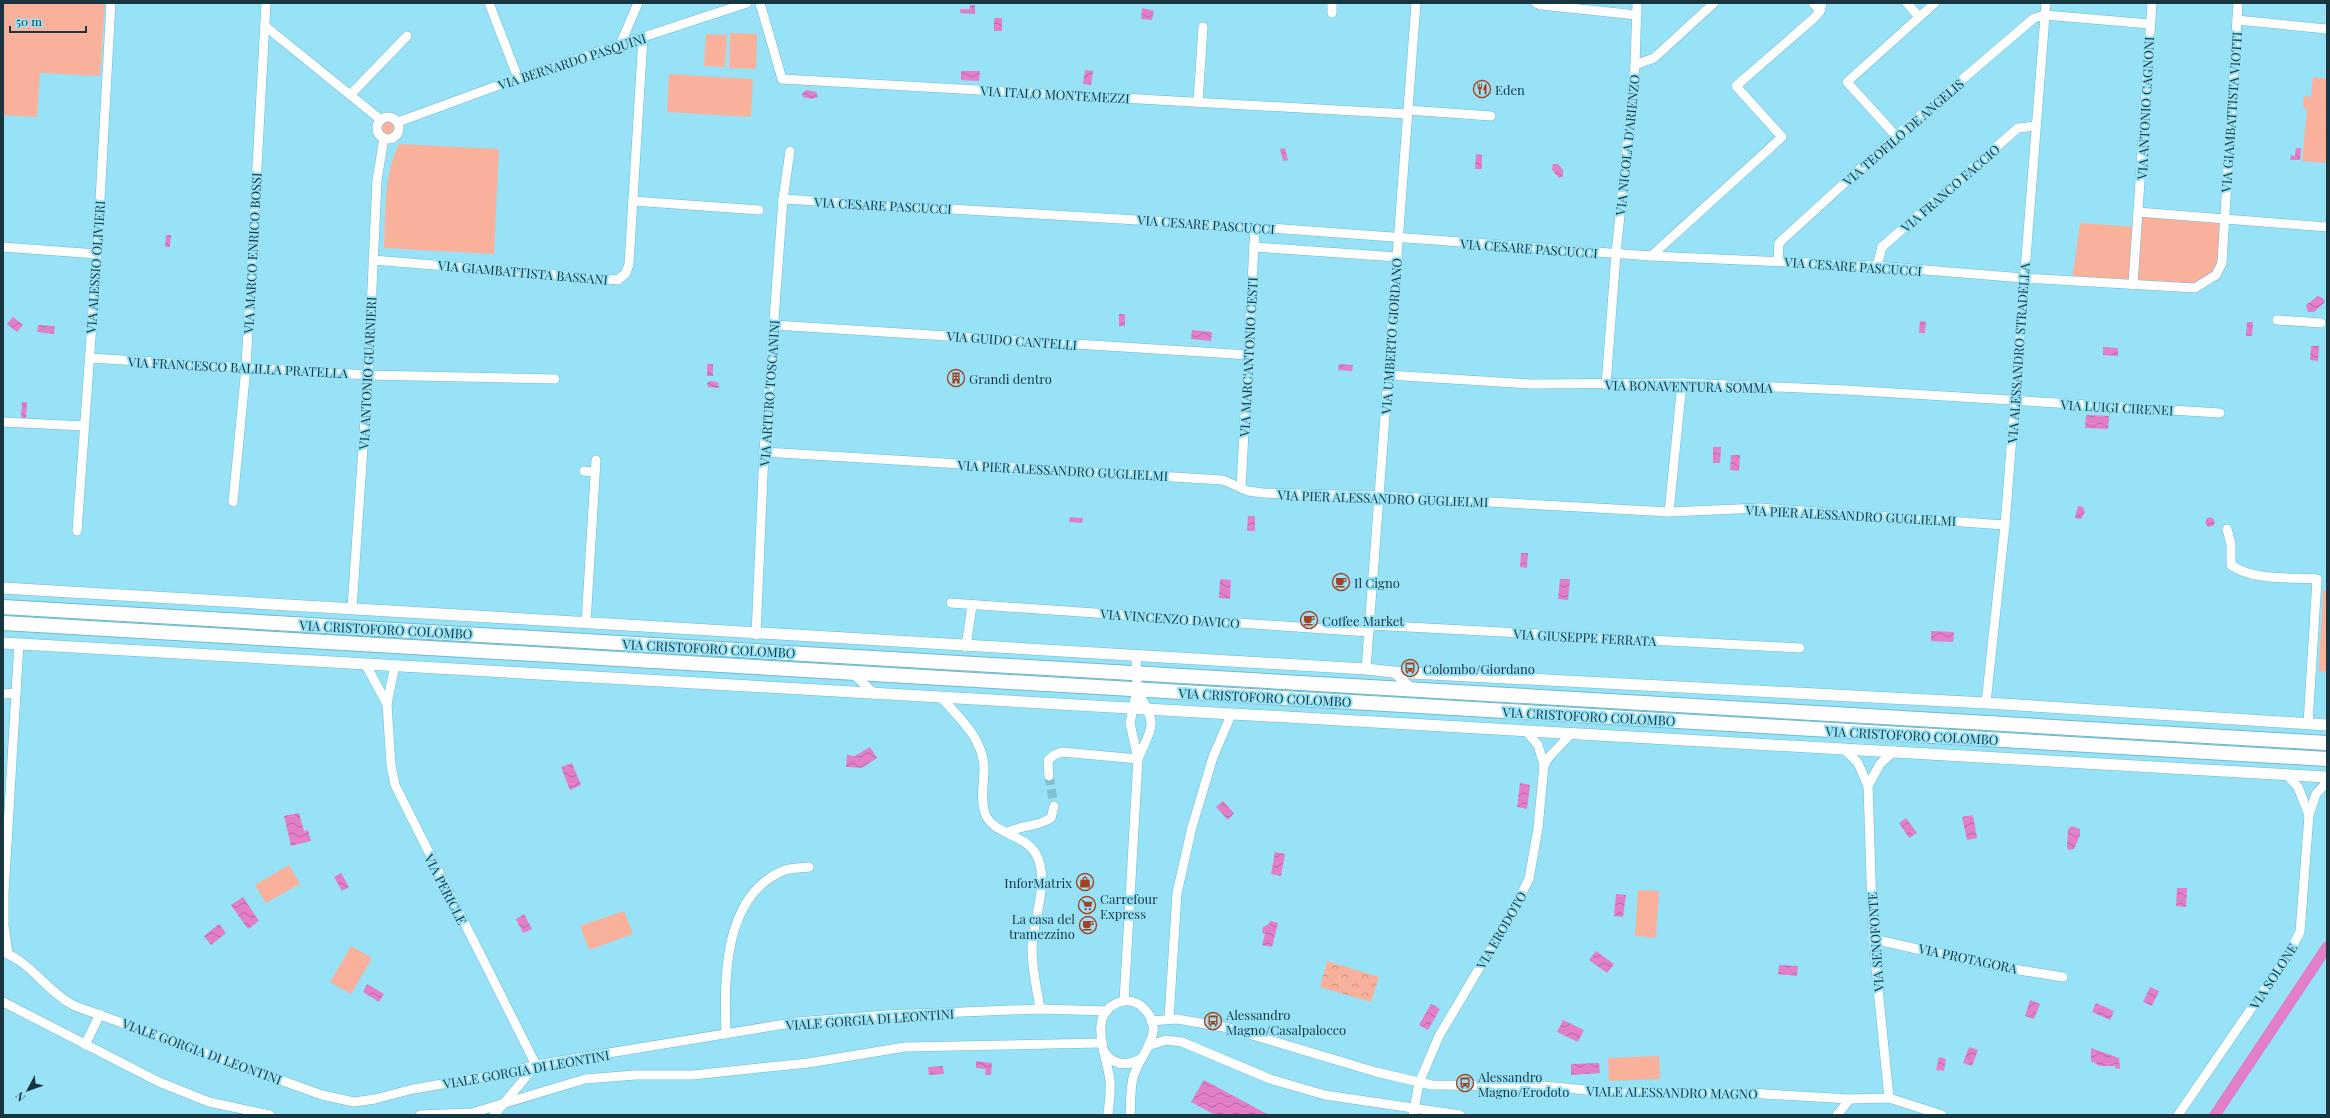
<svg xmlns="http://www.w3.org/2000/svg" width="2330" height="1118" font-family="'Playfair Display',serif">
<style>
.green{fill:#fab19b}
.forest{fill:url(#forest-crowns)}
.water{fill:url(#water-waves)}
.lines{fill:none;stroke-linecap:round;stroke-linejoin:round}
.canal{stroke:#e37ec9;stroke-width:11}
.minor-tunnel{stroke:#7dc0d2;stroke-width:9;stroke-dasharray:9 4.5;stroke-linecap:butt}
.minor-casing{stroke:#70bace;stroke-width:10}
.tertiary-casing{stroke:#70bace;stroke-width:12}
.primary-casing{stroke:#70bace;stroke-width:16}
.minor{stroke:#fff;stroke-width:9}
.tertiary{stroke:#fff;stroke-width:11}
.primary{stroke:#fff;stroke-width:14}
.labels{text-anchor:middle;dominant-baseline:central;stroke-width:4;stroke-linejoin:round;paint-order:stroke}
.street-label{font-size:13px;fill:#17363f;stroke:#97e2f7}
.poi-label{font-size:13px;fill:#17363f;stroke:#97e2f7;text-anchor:start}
</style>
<defs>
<pattern id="forest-crowns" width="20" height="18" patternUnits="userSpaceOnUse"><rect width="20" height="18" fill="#fab19b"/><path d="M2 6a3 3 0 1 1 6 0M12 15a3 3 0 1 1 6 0" fill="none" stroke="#c99180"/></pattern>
<pattern id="water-waves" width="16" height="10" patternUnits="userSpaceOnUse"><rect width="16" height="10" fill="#e37ec9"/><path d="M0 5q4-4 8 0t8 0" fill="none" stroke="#b768a5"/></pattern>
</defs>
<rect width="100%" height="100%" fill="#97e2f7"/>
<g class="green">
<path d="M 3,3 L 105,3 L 100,76 L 40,73 L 37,117 L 3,115 Z"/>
<path d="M 730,33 L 757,34 L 756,69 L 729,68 Z"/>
<path d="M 706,34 L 727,35 L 725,67 L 704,66 Z"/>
<path d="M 669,74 L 753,79 L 751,117 L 667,112 Z"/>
<path d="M 2313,77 L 2327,79 L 2327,163 L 2302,161 L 2307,109 L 2303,108 L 2304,96 L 2311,97 Z"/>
<circle cx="388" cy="128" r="7"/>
<path d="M 399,144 L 499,149 L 494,254 L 384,248 C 386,213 383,176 399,144 Z"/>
<path d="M 2138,212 L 2225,220 L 2216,275 L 2195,288 L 2072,281 L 2080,223 L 2137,227 Z"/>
<path d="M 2327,580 L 2327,671 L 2319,672 L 2323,590 L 2326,590 Z"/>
<path d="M 289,865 L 300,884 L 266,903 L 255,885 Z"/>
<path d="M 1638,890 L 1659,891 L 1656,938 L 1635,936 Z"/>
<path d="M 624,911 L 633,934 L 589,950 L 580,926 Z"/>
<path d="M 351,946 L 372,958 L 351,994 L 330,982 Z"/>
<path d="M 1659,1056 L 1660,1079 L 1609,1081 L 1608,1058 Z"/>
</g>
<path class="forest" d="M 1327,961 L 1379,977 L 1371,1002 L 1320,987 Z"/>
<g class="water">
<path d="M 970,5 L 975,5 L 975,14 L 960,13 L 960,9 L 970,9 Z"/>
<path d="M 1142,8 L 1154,11 L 1152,20 L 1141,19 Z"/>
<rect x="994" y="18" width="8" height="13"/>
<path d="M 1085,70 L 1093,71 L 1091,85 L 1083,84 Z"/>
<path d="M 961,71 L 980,71 L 979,81 L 961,80 Z"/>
<path d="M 806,90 L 816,92 L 818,97 L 812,99 L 803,97 L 802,94 Z"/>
<path d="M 1285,148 L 1288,160 L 1283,161 L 1280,149 Z"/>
<path d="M 2296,148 L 2301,148 L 2300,160 L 2290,160 L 2291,155 L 2295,156 Z"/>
<path d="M 1476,154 L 1482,155 L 1482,169 L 1475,169 Z"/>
<path d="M 1553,164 L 1558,164 L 1563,170 L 1563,176 L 1559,178 L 1552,170 Z"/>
<path d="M 166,235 L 171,235 L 170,247 L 165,247 Z"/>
<path d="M 2318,296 L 2324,299 L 2325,302 L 2314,312 L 2308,312 L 2306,305 Z"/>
<rect x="1119" y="314" width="6" height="12"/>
<path d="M 13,317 L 23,325 L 17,332 L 7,324 Z"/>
<path d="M 1920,321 L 1926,322 L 1925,333 L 1919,333 Z"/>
<path d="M 2247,322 L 2253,322 L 2252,336 L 2246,336 Z"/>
<path d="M 38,325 L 55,326 L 54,334 L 37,332 Z"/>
<path d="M 1192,330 L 1212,332 L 1211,341 L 1191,339 Z"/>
<path d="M 2311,346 L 2319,346 L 2318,361 L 2310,360 Z"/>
<path d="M 2103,347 L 2118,348 L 2118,356 L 2103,355 Z"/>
<rect x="707" y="364" width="6" height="12"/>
<path d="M 1339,364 L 1353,365 L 1352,371 L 1338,370 Z"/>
<path d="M 710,381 L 718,382 L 719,388 L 708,387 L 707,383 Z"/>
<path d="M 22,402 L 27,402 L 26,418 L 21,418 Z"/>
<path d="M 2086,415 L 2109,416 L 2108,429 L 2085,428 Z"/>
<path d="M 1713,447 L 1721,447 L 1720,463 L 1713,463 Z"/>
<path d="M 1731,455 L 1740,455 L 1739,471 L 1730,470 Z"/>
<path d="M 2078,506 L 2083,507 L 2085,512 L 2081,519 L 2078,519 L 2075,517 Z"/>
<path d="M 1248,516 L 1255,516 L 1255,531 L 1247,531 Z"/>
<path d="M 1070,517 L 1083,518 L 1082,523 L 1069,522 Z"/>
<circle cx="2210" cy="522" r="4.5"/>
<path d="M 1521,553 L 1528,553 L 1527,568 L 1520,567 Z"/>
<path d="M 1220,579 L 1231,580 L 1230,599 L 1219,598 Z"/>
<path d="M 1560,579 L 1570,579 L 1568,600 L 1558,599 Z"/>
<path d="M 1931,631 L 1954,632 L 1953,642 L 1931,641 Z"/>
<path d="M 870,747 L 877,758 L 862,768 L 846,767 L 847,755 L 855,756 Z"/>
<path d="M 572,763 L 581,785 L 570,790 L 561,767 Z"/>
<path d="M 1520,783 L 1530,785 L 1527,809 L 1517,807 Z"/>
<path d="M 1223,801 L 1234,813 L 1228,820 L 1216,807 Z"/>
<path d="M 299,813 L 304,831 L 308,830 L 311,841 L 291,846 L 284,816 Z"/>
<path d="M 1973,815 L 1977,838 L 1967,840 L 1962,817 Z"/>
<path d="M 1906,818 L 1917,833 L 1909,838 L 1899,823 Z"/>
<path d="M 2072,826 L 2080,829 L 2080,835 L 2074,849 L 2069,850 L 2067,848 L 2068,829 Z"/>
<path d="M 1275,852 L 1285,854 L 1281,876 L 1271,874 Z"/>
<path d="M 341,873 L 349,887 L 342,891 L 334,877 Z"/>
<path d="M 2177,888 L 2187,888 L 2186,907 L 2176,906 Z"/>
<path d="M 1616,894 L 1626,895 L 1623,917 L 1614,916 Z"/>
<path d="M 243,897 L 259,921 L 248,929 L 231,905 Z"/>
<path d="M 524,914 L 532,929 L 523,933 L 516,919 Z"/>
<path d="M 1270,921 L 1278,923 L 1272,947 L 1262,945 L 1265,934 L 1262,933 L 1263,927 L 1269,924 Z"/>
<path d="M 219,924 L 226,933 L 211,945 L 204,936 Z"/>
<path d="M 1596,951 L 1614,964 L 1607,973 L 1589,960 Z"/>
<path d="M 1779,965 L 1798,966 L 1797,976 L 1778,974 Z"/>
<path d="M 367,984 L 384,994 L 379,1002 L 363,992 Z"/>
<path d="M 2150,987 L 2159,991 L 2152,1006 L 2143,1002 Z"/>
<path d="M 2030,1000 L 2040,1004 L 2034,1019 L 2025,1016 Z"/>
<path d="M 2096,1003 L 2114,1011 L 2110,1020 L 2092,1012 Z"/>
<path d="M 1431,1004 L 1440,1009 L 1428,1030 L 1419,1025 Z"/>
<path d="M 1563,1020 L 1584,1030 L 1578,1042 L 1557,1032 Z"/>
<path d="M 1969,1047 L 1978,1050 L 1972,1066 L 1963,1063 Z"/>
<path d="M 2091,1048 L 2119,1058 L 2120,1069 L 2115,1068 L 2115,1066 L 2100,1066 L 2091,1061 Z"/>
<path d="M 1939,1057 L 1946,1059 L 1944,1071 L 1936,1070 Z"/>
<path d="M 976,1061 L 992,1063 L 991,1075 L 985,1075 L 986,1069 L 976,1068 Z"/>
<path d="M 1599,1063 L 1600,1073 L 1571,1075 L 1571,1064 Z"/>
<path d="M 943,1066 L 944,1074 L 929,1075 L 928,1067 Z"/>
<path d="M 1204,1080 L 1269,1115 L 1215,1115 L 1191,1102 Z"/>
</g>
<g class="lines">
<path class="canal" d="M 2215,1115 L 2327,947"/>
<path class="minor-tunnel" d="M 1049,776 L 1054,806"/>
<g class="minor-casing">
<g id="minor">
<path d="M 489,3 L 518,78"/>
<path d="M 760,3 L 782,79 L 1408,114"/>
<path d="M 1536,3 L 1541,5 L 1637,15"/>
<path d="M 1813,3 L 1820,11"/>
<path d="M 1907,3 L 1919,17"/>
<path d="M 1332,13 L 1332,3"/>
<path d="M 2237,20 L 2327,29"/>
<path d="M 265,26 L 381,120"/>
<path d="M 620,45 L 638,3"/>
<path d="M 1635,65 L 1637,3"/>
<path d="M 350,95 L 407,36"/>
<path d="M 1198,102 L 1203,27"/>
<path d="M 1408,110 L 1491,116"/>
<circle cx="388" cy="128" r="11"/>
<path d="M 398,122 L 518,78 L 747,3"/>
<path d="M 1896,136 L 1847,82 L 1935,3"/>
<path d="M 783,199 L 1255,227 L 1651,256 L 1877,266 L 2023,278 L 2195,288 L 2216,275 L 2222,263 L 2238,3"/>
<path d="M 633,201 L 759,210"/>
<path d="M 2138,212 L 2327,227"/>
<path d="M 3,247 L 97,254"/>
<path d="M 1254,247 L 1397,257"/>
<path d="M 1651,256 L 1782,137 L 1736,86 L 1814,18 L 1820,11 L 1822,3"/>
<path d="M 373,260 L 618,280 L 626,273 L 629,264 L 643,37"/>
<path d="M 1778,261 L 1779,243 L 1896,136 L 2034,18 L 2045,15 L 2150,24"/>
<path d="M 1877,266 L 1882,247 L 2018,128 L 2036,126"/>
<path d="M 2133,285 L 2152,3"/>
<path d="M 2277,320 L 2321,323"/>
<path d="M 774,325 L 1249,355"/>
<path d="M 89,358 L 368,375 L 555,379"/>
<path d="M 1388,375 L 1531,384 L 1682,383 L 1846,390 L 2220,413"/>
<path d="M 1606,385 L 1616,254 L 1635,65 L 1654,58 L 1714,3"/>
<path d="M 3,422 L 84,426"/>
<path d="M 764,452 L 1223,480 L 1248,491 L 1263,493 L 1381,496 L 1669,512 L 1759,508 L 2005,525"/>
<path d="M 584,471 L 595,472"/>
<path d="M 1241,488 L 1255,227"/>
<path d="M 233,502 L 246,367 L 266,3"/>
<path d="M 1669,512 L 1682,383"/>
<path d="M 2227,529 L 2231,544 L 2231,565 C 2254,581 2290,577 2317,579 L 2308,723"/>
<path d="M 77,531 L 97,254 L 111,3"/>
<path d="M 951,603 L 1369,632"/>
<path d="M 352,608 L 368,375 L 377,180 L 384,138"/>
<path d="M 586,623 L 596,460"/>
<path d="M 1370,625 L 1800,648"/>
<path d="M 756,635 L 764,452 L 783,199 L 790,151"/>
<path d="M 966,647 L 972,605"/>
<path d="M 366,665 L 387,704"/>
<path d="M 395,665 L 387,704 L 391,765 L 395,785 L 536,1065 L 494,1115"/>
<path d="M 1366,669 C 1383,447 1400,225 1416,3"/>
<path d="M 851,672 L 875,694"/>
<path d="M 1393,672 L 1414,690"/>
<path d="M 1137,690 C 1157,726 1154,722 1138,759"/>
<path d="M 3,694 L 16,693"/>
<path d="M 941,697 C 959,718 983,738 984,768 C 984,783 980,799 985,813 C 992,835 1026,833 1037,856 C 1050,884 1032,921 1032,949 C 1032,969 1037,989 1040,1009"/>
<path d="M 1986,703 L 2005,525 L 2046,3"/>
<path d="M 1844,749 L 1858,763 L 1868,786 L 1873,939 L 1889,1098"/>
<path d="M 1544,765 L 1549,757 L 1570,735"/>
<path d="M 2286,774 L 2298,787 L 2309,815"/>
<path d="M 1049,776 L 1048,760 L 1054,755 L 1062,752 L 1138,759"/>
<path d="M 1868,786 L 1880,764 L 1894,751"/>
<path d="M 1008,832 C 1022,825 1037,827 1051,818 L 1054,806"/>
<path d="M 1873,939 L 1988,965 L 2063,977"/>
<path d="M 3,952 C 32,963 47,992 75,1006 L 322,1095 L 354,1102 L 375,1099 L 413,1089 L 502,1074 L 536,1065 L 797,1022 L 887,1015 L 1040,1009 L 1107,1011"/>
<path d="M 8,954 L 4,925 L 4,893 L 19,643"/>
<path d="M 1124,1001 L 1138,759 L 1130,723 L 1137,690 L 1136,657"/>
<path d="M 3,1002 L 159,1082 L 209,1102 L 270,1115"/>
<path d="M 1169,1018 L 1177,893 L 1192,827 L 1213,757 L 1231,715"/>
<path d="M 1151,1021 L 1177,1019 L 1229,1028 L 1376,1072 L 1432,1085 L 1543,1086 L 1619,1093 L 1748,1093 L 1850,1099 L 1889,1098 L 1942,1115"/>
<path d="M 726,1034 C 724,979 723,894 785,870 C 792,868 802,868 809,867"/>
<path d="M 85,1045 L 100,1014"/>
<path d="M 1151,1045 L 1166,1040 L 1182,1042 L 1270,1079 L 1325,1095 L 1460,1115"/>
<path d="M 1104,1052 C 1114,1065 1126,1067 1140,1059"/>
<path d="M 420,1115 L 472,1113 L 585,1079 L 635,1075 L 693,1075 L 808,1063 L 905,1047 L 1100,1043"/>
<path d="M 1108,1115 C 1109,1104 1111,1092 1110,1081 C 1108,1058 1085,1013 1120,1002 C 1126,1000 1134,1001 1140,1005 C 1171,1030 1139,1053 1133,1078 C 1130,1090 1131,1103 1130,1115"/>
<path d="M 1413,1115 L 1419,1083 L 1439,1036 L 1509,918 L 1529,879 L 1538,828 L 1544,765 L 1538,745 L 1527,732"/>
<path d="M 1837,1115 L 1850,1099"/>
<path d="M 2178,1115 L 2286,958 L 2300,932 L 2309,815 L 2316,794 L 2327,782"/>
</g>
</g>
<g class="tertiary-casing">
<g id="tertiary">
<path d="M 3,588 C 458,614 912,646 1366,669 L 1393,672 L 1986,703 L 2327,725"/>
<path d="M 3,643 L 2327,777"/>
</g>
</g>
<g class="primary-casing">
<g id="primary">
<path d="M 3,607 L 2327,743"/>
<path d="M 3,623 L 2327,759"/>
</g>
</g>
<use href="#minor" class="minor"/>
<use href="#tertiary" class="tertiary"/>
<use href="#primary" class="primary"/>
</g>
<defs>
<g id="restaurant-ring" transform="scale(0.9)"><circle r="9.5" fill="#97e2f7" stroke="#a7401f" stroke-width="1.5"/><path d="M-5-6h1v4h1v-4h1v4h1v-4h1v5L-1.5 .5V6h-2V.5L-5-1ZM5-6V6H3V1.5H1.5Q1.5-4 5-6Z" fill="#a7401f"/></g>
<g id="building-ring" transform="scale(0.9)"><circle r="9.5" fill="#97e2f7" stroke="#a7401f" stroke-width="1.5"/><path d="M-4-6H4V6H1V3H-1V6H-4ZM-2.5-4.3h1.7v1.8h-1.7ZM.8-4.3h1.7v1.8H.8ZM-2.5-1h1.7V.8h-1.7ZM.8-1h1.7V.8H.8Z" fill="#a7401f"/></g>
<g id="cafe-ring" transform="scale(0.9)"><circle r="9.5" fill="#97e2f7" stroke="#a7401f" stroke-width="1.5"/><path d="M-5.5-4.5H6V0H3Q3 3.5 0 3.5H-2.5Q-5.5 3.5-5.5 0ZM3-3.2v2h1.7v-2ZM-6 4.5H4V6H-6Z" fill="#a7401f"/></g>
<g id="bus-ring" transform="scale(0.9)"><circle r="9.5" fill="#97e2f7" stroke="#a7401f" stroke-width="1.5"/><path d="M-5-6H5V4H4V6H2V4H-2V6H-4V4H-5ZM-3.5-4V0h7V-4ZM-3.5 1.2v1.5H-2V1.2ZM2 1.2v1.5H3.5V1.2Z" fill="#a7401f"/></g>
<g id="shop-ring" transform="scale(0.9)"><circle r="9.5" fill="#97e2f7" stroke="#a7401f" stroke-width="1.5"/><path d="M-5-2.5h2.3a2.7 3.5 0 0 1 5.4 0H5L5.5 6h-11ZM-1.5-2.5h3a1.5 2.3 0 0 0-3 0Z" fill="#a7401f"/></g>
<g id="supermarket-ring" transform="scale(0.9)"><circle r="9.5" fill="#97e2f7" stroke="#a7401f" stroke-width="1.5"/><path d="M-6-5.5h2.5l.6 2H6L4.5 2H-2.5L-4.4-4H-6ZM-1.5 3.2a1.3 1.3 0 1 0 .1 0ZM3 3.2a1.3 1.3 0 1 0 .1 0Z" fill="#a7401f"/></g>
</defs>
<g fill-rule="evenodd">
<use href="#restaurant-ring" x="1482" y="89"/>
<use href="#building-ring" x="956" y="378"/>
<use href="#cafe-ring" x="1341" y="582"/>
<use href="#cafe-ring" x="1309" y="620"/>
<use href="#bus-ring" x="1410" y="668"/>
<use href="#shop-ring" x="1085" y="882"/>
<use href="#supermarket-ring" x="1087" y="905"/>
<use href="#cafe-ring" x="1088" y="925"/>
<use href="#bus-ring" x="1213" y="1021"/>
<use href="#bus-ring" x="1465" y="1083"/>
</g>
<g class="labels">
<g class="street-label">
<text transform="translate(572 61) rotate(-18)">VIA BERNARDO PASQUINI</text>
<text transform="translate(1055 94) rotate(3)">VIA ITALO MONTEMEZZI</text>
<text transform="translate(2145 108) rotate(-87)">VIA ANTONIO CAGNONI</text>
<text transform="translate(2231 112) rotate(-86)">VIA GIAMBATTISTA VIOTTI</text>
<text transform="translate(1903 132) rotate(-41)">VIA TEOFILO DE ANGELIS</text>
<text transform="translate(1627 145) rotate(-84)">VIA NICOLA D'ARIENZO</text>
<text transform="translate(1950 188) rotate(-41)">VIA FRANCO FACCIO</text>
<text transform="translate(883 205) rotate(3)">VIA CESARE PASCUCCI</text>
<text transform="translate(1206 224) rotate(4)">VIA CESARE PASCUCCI</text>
<text transform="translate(1529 248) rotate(4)">VIA CESARE PASCUCCI</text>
<text transform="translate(252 253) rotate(-87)">VIA MARCO ENRICO BOSSI</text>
<text transform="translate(1853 266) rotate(4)">VIA CESARE PASCUCCI</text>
<text transform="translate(95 267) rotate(-86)">VIA ALESSIO OLIVIERI</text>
<text transform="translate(523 272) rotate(5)">VIA GIAMBATTISTA BASSANI</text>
<text transform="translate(1391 336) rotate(-86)">VIA UMBERTO GIORDANO</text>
<text transform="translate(1012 340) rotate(4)">VIA GUIDO CANTELLI</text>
<text transform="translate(2018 353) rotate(-86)">VIA ALESSANDRO STRADELLA</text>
<text transform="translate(1248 357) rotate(-87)">VIA MARC'ANTONIO CESTI</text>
<text transform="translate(238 367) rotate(3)">VIA FRANCESCO BALILLA PRATELLA</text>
<text transform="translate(367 373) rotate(-87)">VIA ANTONIO GUARNIERI</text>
<text transform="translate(1689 386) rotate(1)">VIA BONAVENTURA SOMMA</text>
<text transform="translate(769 393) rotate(-86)">VIA ARTURO TOSCANINI</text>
<text transform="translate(2117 407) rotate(3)">VIA LUIGI CIRENEI</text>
<text transform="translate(1063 470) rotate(3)">VIA PIER ALESSANDRO GUGLIELMI</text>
<text transform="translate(1383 498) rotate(2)">VIA PIER ALESSANDRO GUGLIELMI</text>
<text transform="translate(1851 515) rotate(3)">VIA PIER ALESSANDRO GUGLIELMI</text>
<text transform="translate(1170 618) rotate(4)">VIA VINCENZO DAVICO</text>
<text transform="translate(386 629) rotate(3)">VIA CRISTOFORO COLOMBO</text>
<text transform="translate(1585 637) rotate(3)">VIA GIUSEPPE FERRATA</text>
<text transform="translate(709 648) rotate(3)">VIA CRISTOFORO COLOMBO</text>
<text transform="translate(1265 697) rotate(3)">VIA CRISTOFORO COLOMBO</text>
<text transform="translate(1589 716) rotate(3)">VIA CRISTOFORO COLOMBO</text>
<text transform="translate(1912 735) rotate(3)">VIA CRISTOFORO COLOMBO</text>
<text transform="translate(446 889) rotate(63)">VIA PERICLE</text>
<text transform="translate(1501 930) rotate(-60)">VIA ERODOTO</text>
<text transform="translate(1875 942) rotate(-94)">VIA SENOFONTE</text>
<text transform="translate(1968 958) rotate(12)">VIA PROTAGORA</text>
<text transform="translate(2273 976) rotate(-57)">VIA SOLONE</text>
<text transform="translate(870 1019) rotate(-4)">VIALE GORGIA DI LEONTINI</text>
<text transform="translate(202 1051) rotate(20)">VIALE GORGIA DI LEONTINI</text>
<text transform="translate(526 1069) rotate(-10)">VIALE GORGIA DI LEONTINI</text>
<text transform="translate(1672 1092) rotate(1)">VIALE ALESSANDRO MAGNO</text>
</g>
<g class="poi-label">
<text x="1495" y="89">Eden</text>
<text x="969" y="378">Grandi dentro</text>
<text x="1354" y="582">Il Cigno</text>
<text x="1322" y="620">Coffee Market</text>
<text x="1423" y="668">Colombo/Giordano</text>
<text x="1072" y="882" text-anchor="end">InforMatrix</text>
<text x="1100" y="898">Carrefour<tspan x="1100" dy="15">Express</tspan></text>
<text x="1075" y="918" text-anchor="end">La casa del<tspan x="1075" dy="15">tramezzino</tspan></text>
<text x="1226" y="1014">Alessandro<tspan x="1226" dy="15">Magno/Casalpalocco</tspan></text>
<text x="1478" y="1076">Alessandro<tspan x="1478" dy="15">Magno/Erodoto</tspan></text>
</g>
</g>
<rect width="2330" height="1118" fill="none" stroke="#17363f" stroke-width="8"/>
<g transform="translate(28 1090) rotate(229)" stroke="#97e2f7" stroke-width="3" paint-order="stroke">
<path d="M0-3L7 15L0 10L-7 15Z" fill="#17363f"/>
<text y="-6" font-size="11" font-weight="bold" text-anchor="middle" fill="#17363f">N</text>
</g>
<path d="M10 26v6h76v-6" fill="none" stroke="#17363f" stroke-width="2"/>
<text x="16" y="26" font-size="12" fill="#17363f" stroke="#97e2f7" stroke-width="3" paint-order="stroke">50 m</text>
</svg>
